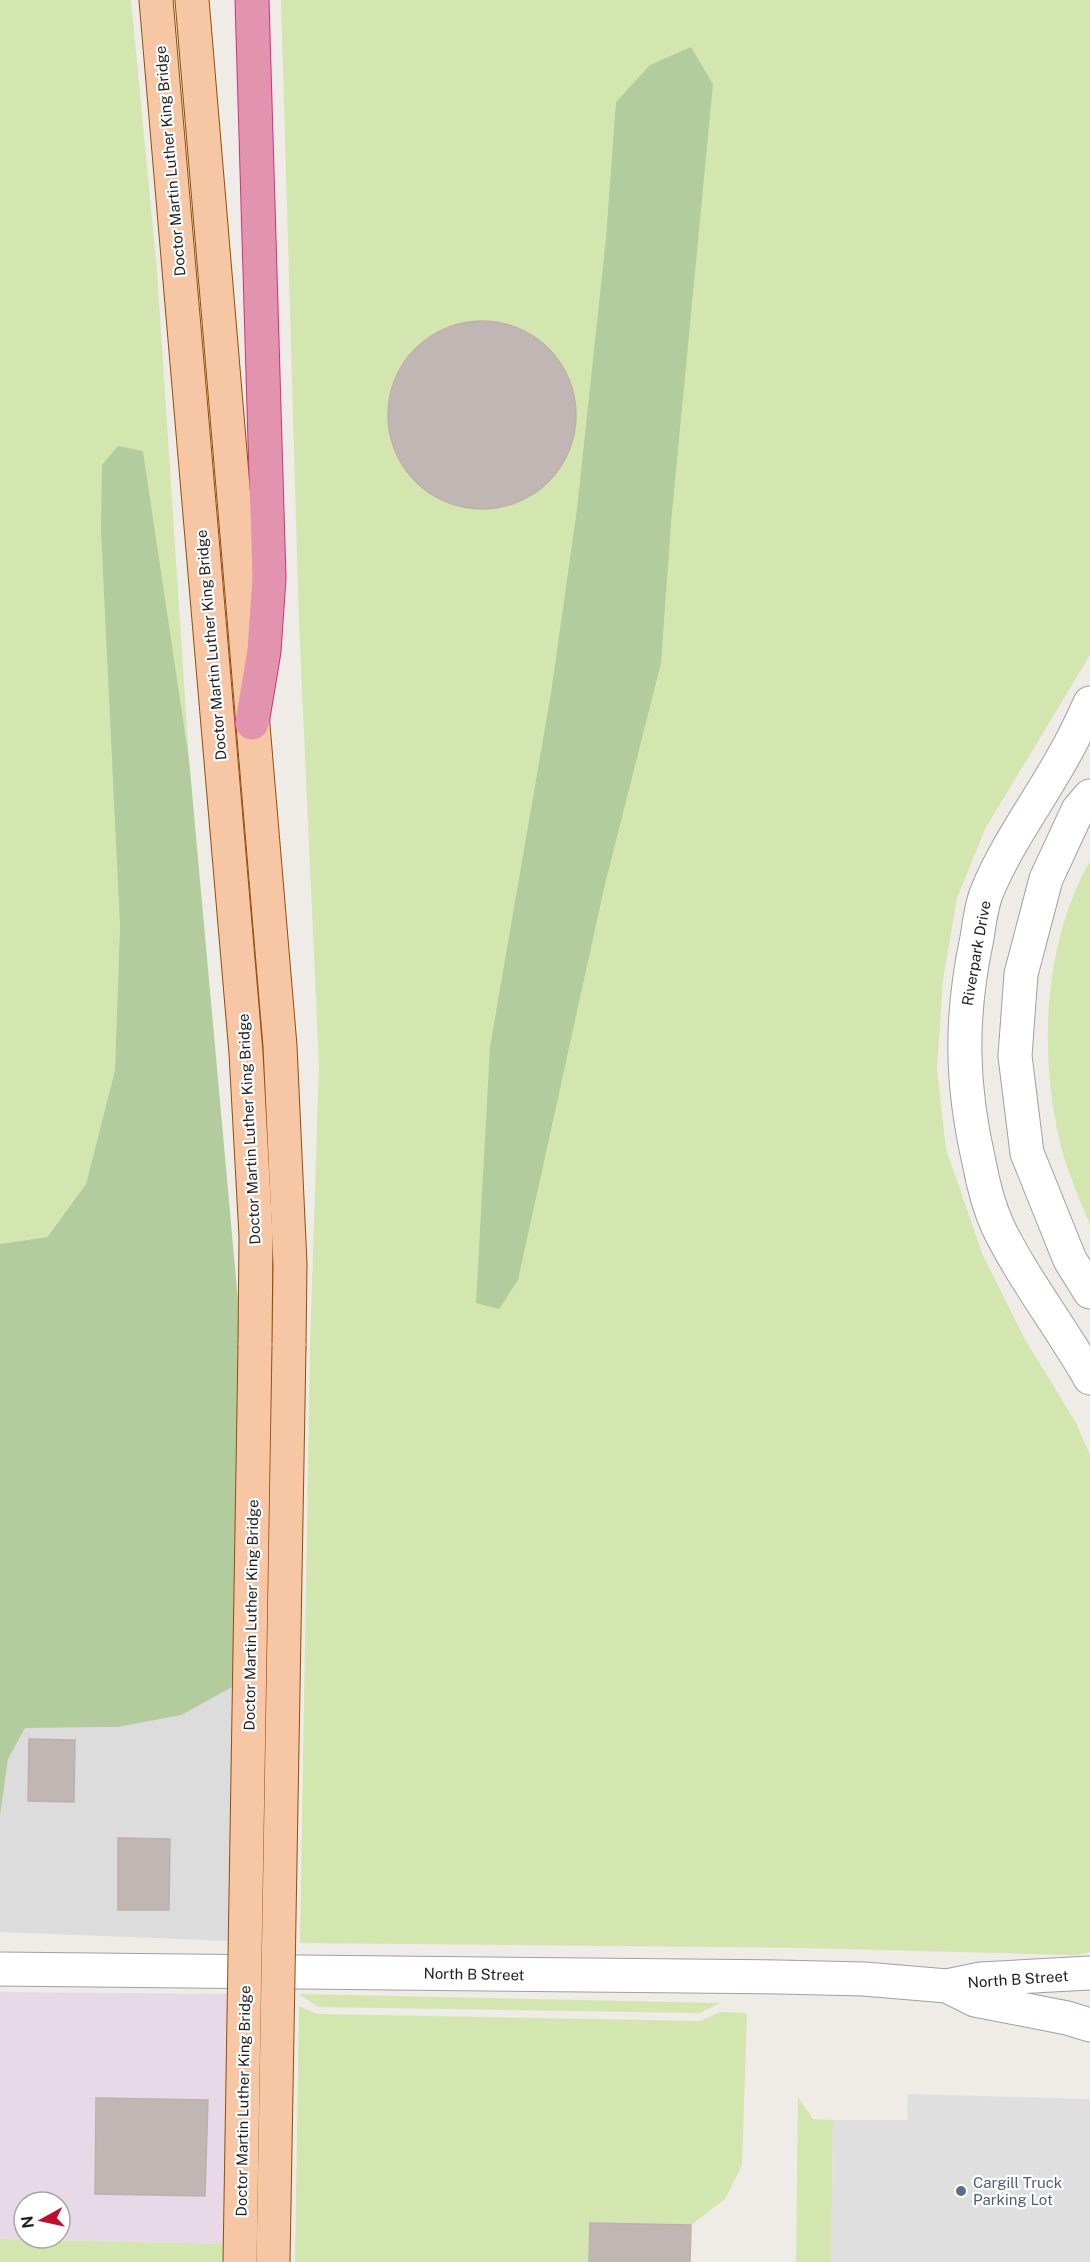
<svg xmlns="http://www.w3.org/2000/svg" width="1090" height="2262" font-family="'Public Sans',sans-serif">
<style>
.residential{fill:#dddcdd}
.industrial{fill:#e8d9e8;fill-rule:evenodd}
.grass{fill:#d3e6b0}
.forest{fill:#b2cc9e}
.parking{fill:#dfdfdf}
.building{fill:#c0b6b3;stroke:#c0b0a9;stroke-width:1.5}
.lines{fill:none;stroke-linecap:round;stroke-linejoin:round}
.tertiary-casing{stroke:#a0a0a0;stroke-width:35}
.primary-casing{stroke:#914f09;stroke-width:35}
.motorway-casing{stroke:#d03180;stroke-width:35}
.tertiary{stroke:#fff;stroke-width:33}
.primary{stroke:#f6c6a5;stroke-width:33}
.motorway{stroke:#e293ae;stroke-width:33}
.primary-bridge-casing{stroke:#914f09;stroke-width:35;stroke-linecap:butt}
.primary-bridge{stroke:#f6c6a5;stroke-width:33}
.service-dot{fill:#5c6f8a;stroke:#fff;stroke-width:2}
.labels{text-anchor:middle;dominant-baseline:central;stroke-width:4.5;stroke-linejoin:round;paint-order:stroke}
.street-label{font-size:15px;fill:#1f1f1f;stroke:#fff}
.service-label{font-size:15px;fill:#4e5e75;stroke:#fff;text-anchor:start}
</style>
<rect width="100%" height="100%" fill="#efebe6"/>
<path class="residential" d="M 236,1685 L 231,1941 L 0,1932 L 0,1816 L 8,1758 L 25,1728 L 117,1727 Z"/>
<path class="industrial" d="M 0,1992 L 231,1994 L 227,2244 L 0,2239 ZM 24,2202 L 60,2202 L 60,2238 L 24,2238 Z"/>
<g class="grass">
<path d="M 0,0 L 131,0 L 157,271 L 189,759 L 143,451 L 120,925 L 115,1070 L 86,1184 L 46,1237 L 0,1244 Z"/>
<path d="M 281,0 L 1090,0 L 1090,655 L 985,829 L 957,898 L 943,980 L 937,1069 L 946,1149 L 982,1253 L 1023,1336 L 1076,1423 L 1090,1455 L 1090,1952 L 1078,1955 L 803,1948 L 300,1943 L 310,1346 L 319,1066 L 299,623 Z"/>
<path d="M 1090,861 L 1090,1225 C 1079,1197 1065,1168 1059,1138 C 1039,1049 1044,942 1090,861 Z"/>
<path d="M 299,1994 L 720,2003 L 700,2013 L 318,2007 Z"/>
<path d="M 299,2006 L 317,2014 L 700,2021 L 721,2012 L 747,2013 L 742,2165 L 725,2199 L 691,2225 L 589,2262 L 295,2262 Z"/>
<path d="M 798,2097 L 813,2119 L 833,2120 L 831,2262 L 796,2262 Z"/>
<path d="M 0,2239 L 227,2244 L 226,2262 L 0,2262 Z"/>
</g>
<g class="forest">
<path d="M 691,47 L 713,84 L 671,523 L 661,663 L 605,884 L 518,1280 L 499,1309 L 476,1303 L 490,1047 L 551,693 L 577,509 L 606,238 L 616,102 L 650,65 Z"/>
<path d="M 118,446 L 143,451 L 189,759 L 242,1345 L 236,1685 L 181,1715 L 117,1727 L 25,1728 L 8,1759 L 0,1816 L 0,1244 L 47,1237 L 86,1184 L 115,1070 L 120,925 L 101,531 L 102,465 Z"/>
</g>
<path class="parking" d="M 907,2094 L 1090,2099 L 1090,2262 L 831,2262 L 833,2120 L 908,2120 Z"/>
<g class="building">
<circle cx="482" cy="415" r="94"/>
<path d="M 29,1739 L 75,1740 L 74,1802 L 28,1801 Z"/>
<path d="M 118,1838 L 170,1839 L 169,1910 L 118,1910 Z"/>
<path d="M 96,2098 L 208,2100 L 205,2196 L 95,2194 Z"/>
<path d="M 590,2223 L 691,2225 L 690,2262 L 589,2262 Z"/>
</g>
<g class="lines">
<g class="tertiary-casing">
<g id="tertiary">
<path d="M 1090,703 C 1083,718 1076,734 1068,748 C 1042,797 1007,842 986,894 C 981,908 979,924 977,938 C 960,1017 961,1084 979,1162 C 983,1184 989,1207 998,1227 C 1024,1280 1061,1327 1090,1378"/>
<path d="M 1090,796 L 1078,810 L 1046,879 L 1021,974 L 1015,1056 L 1027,1153 L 1070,1260 L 1090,1292"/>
<path d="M 0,1969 L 778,1977 L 864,1979 L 947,1986 L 981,1979 L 1090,1973"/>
<path d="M 947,1986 L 975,2000 L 1067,2018 L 1090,2025"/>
</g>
</g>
<g class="primary-casing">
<g id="primary">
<path d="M 156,0 L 246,1053 L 256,1236 L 255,1346"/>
<path d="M 192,0 L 280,1046 L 290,1264 L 289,1346"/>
</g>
</g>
<g class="motorway-casing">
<path id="motorway" d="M 252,723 L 264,651 L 269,578 L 252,0"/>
</g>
<use href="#tertiary" class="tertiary"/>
<use href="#primary" class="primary"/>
<use href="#motorway" class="motorway"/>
<g class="primary-bridge-casing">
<g id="primary-bridge">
<path d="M 240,2262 L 255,1346"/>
<path d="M 273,2262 L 289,1346"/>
</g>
</g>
<use href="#primary-bridge" class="primary-bridge"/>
</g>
<circle class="service-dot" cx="961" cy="2191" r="6"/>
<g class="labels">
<g class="street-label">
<text transform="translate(170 161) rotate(-95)">Doctor Martin Luther King Bridge</text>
<text transform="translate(211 645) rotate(-95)">Doctor Martin Luther King Bridge</text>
<text transform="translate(976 953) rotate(-80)">Riverpark Drive</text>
<text transform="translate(249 1129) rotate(-93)">Doctor Martin Luther King Bridge</text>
<text transform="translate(251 1615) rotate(-89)">Doctor Martin Luther King Bridge</text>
<text transform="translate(474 1974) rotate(1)">North B Street</text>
<text transform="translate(1018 1979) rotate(-4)">North B Street</text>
<text transform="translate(243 2101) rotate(-89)">Doctor Martin Luther King Bridge</text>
</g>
<g class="service-label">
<text x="973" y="2182">Cargill Truck<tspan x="973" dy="17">Parking Lot</tspan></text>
</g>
</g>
<g transform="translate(42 2220) rotate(262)"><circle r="28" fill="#ffffff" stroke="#a5a5a5" stroke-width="1.5"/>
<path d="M0-4.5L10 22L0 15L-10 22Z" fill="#c20d29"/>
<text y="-9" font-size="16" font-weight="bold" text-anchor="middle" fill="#1f1f1f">N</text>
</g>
</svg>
